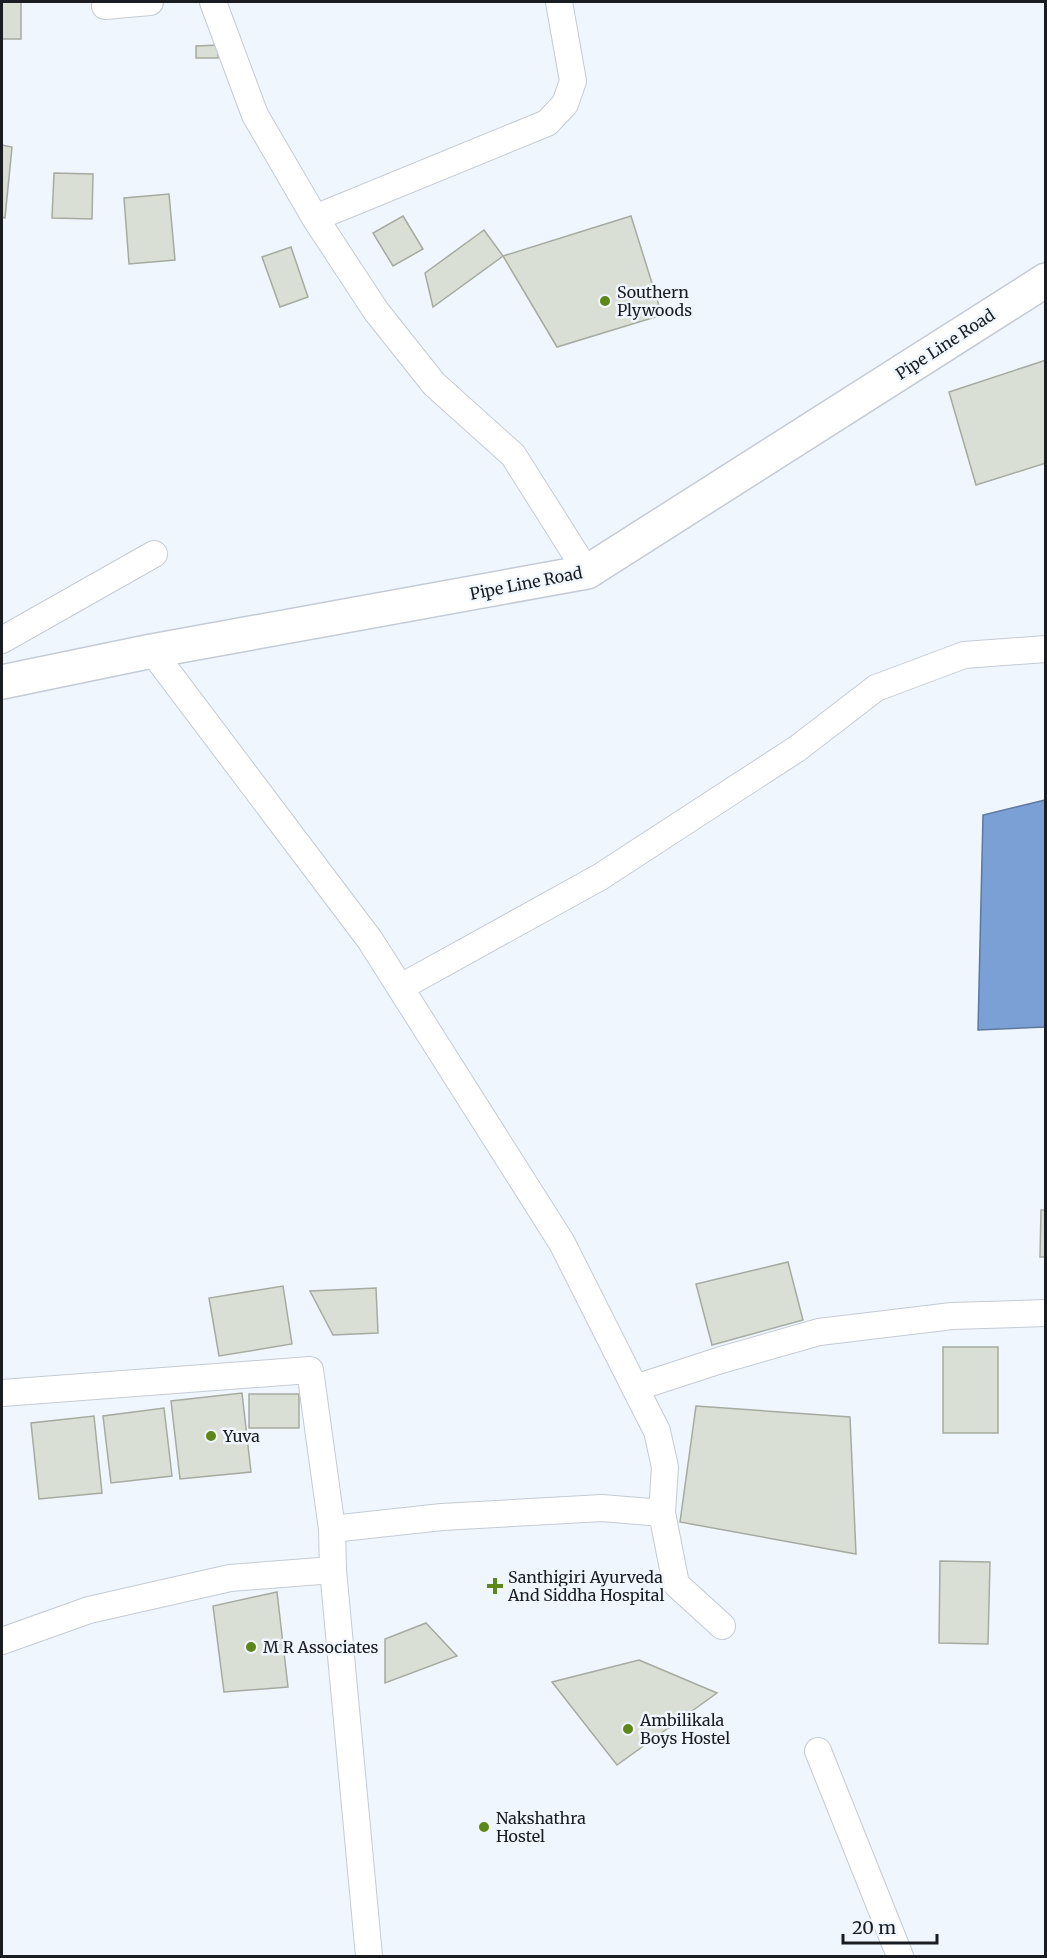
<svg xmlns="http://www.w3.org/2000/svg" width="1047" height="1958" font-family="Merriweather,serif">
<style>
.water{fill:#7aa0d6;stroke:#5d789f;stroke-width:1.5}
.building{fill:#d9dfd4;stroke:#a6aba0;stroke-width:1.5}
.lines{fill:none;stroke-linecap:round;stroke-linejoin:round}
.minor-casing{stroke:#c4cbd6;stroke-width:28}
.tertiary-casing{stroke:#c4cbd6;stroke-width:36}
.minor{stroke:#fff;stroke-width:26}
.tertiary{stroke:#fff;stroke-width:33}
.poi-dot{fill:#5d8817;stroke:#f0f6fe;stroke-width:2}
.labels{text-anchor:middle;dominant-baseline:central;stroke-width:5;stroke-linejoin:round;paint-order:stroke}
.poi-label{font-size:16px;fill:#191c20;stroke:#f0f6fe;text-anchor:start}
.street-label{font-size:16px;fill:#191c20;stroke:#f0f6fe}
</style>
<rect width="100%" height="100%" fill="#f0f6fe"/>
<path class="water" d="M 1045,800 L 1045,1027 L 978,1030 L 983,815 Z"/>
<g class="building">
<rect x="2" y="2" width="19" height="37"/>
<path d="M 218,45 L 218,58 L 196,58 L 196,46 Z"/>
<path d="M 2,145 L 12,147 L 5,218 L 2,217 Z"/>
<path d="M 54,173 L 93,174 L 92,219 L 52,218 Z"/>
<path d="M 169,194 L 175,260 L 129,264 L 124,198 Z"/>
<path d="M 403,216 L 423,249 L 393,266 L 373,233 Z"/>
<path d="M 631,216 L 662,315 L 557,347 L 503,256 Z"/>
<path d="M 484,230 L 503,256 L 433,307 L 425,273 Z"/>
<path d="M 291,247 L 308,297 L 280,307 L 262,257 Z"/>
<path d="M 1046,360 L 1046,463 L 976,485 L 949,392 Z"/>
<path d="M 1041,1210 L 1046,1210 L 1046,1257 L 1040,1257 Z"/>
<path d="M 788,1262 L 803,1320 L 712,1345 L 696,1284 Z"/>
<path d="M 283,1286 L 292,1344 L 219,1356 L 209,1298 Z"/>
<path d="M 376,1288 L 378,1333 L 333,1335 L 310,1291 Z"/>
<rect x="943" y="1347" width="55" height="86"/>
<path d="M 242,1393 L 251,1472 L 180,1479 L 171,1401 Z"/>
<rect x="249" y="1394" width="50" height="34"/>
<path d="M 696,1406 L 850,1417 L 856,1554 L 680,1522 Z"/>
<path d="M 164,1408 L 172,1476 L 111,1483 L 103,1416 Z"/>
<path d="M 94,1416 L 102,1493 L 39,1499 L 31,1423 Z"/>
<path d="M 940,1561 L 990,1562 L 988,1644 L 939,1643 Z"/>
<path d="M 277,1592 L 288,1687 L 224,1692 L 213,1606 Z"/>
<path d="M 426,1623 L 457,1656 L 385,1683 L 385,1639 Z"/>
<path d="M 639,1660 L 717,1693 L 617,1765 L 552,1682 Z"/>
</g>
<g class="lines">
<g class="minor-casing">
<g id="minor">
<path d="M 213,2 L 255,115 L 315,218 L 376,311 L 434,384 L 513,455 L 587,572"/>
<path d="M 105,6 L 150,2"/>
<path d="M 315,218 L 547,123 L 565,104 L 573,81 L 559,2"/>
<path d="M 2,640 L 154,554"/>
<path d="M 152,651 L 370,940 L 562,1243 L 635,1388 L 721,1360 L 819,1332 L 952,1316 L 1046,1313"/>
<path d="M 401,987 L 600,877 L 798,748 L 876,688 L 964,655 L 1046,649"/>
<path d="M 2,1393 L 310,1370 L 332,1529 L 333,1570 L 369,1956"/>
<path d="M 662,1513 L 676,1584 L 722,1626"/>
<path d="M 332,1529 L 442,1517 L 602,1508 L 662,1513 L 665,1467 L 657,1431 L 635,1388"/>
<path d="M 2,1641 L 89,1610 L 230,1578 L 333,1570"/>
<path d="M 818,1751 L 900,1956"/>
</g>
</g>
<g class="tertiary-casing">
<path id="tertiary" d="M 2,682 L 152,651 L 587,572 L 1046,280"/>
</g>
<use href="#minor" class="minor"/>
<use href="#tertiary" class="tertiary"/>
</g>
<g class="poi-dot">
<circle cx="605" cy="301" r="6"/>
<circle cx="211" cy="1436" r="6"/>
<path d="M492 1577h6v6h6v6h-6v6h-6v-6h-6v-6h6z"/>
<circle cx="251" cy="1647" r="6"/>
<circle cx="628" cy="1729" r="6"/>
<circle cx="484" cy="1827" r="6"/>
</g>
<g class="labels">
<g class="poi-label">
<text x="617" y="292">Southern<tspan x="617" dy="18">Plywoods</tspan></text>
<text x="223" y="1436">Yuva</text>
<text x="508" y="1577">Santhigiri Ayurveda<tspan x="508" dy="18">And Siddha Hospital</tspan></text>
<text x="263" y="1647">M R Associates</text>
<text x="640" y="1720">Ambilikala<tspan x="640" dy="18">Boys Hostel</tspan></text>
<text x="496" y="1818">Nakshathra<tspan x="496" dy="18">Hostel</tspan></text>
</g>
<g class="street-label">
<text transform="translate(945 344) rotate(-33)">Pipe Line Road</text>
<text transform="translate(526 583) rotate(-11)">Pipe Line Road</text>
</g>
</g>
<rect width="1047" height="1958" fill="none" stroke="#191c20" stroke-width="6"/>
<path d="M843 1934v9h94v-9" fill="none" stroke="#191c20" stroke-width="3"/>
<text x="852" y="1934" font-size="18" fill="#191c20" stroke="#f0f6fe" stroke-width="4.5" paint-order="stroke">20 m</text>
</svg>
